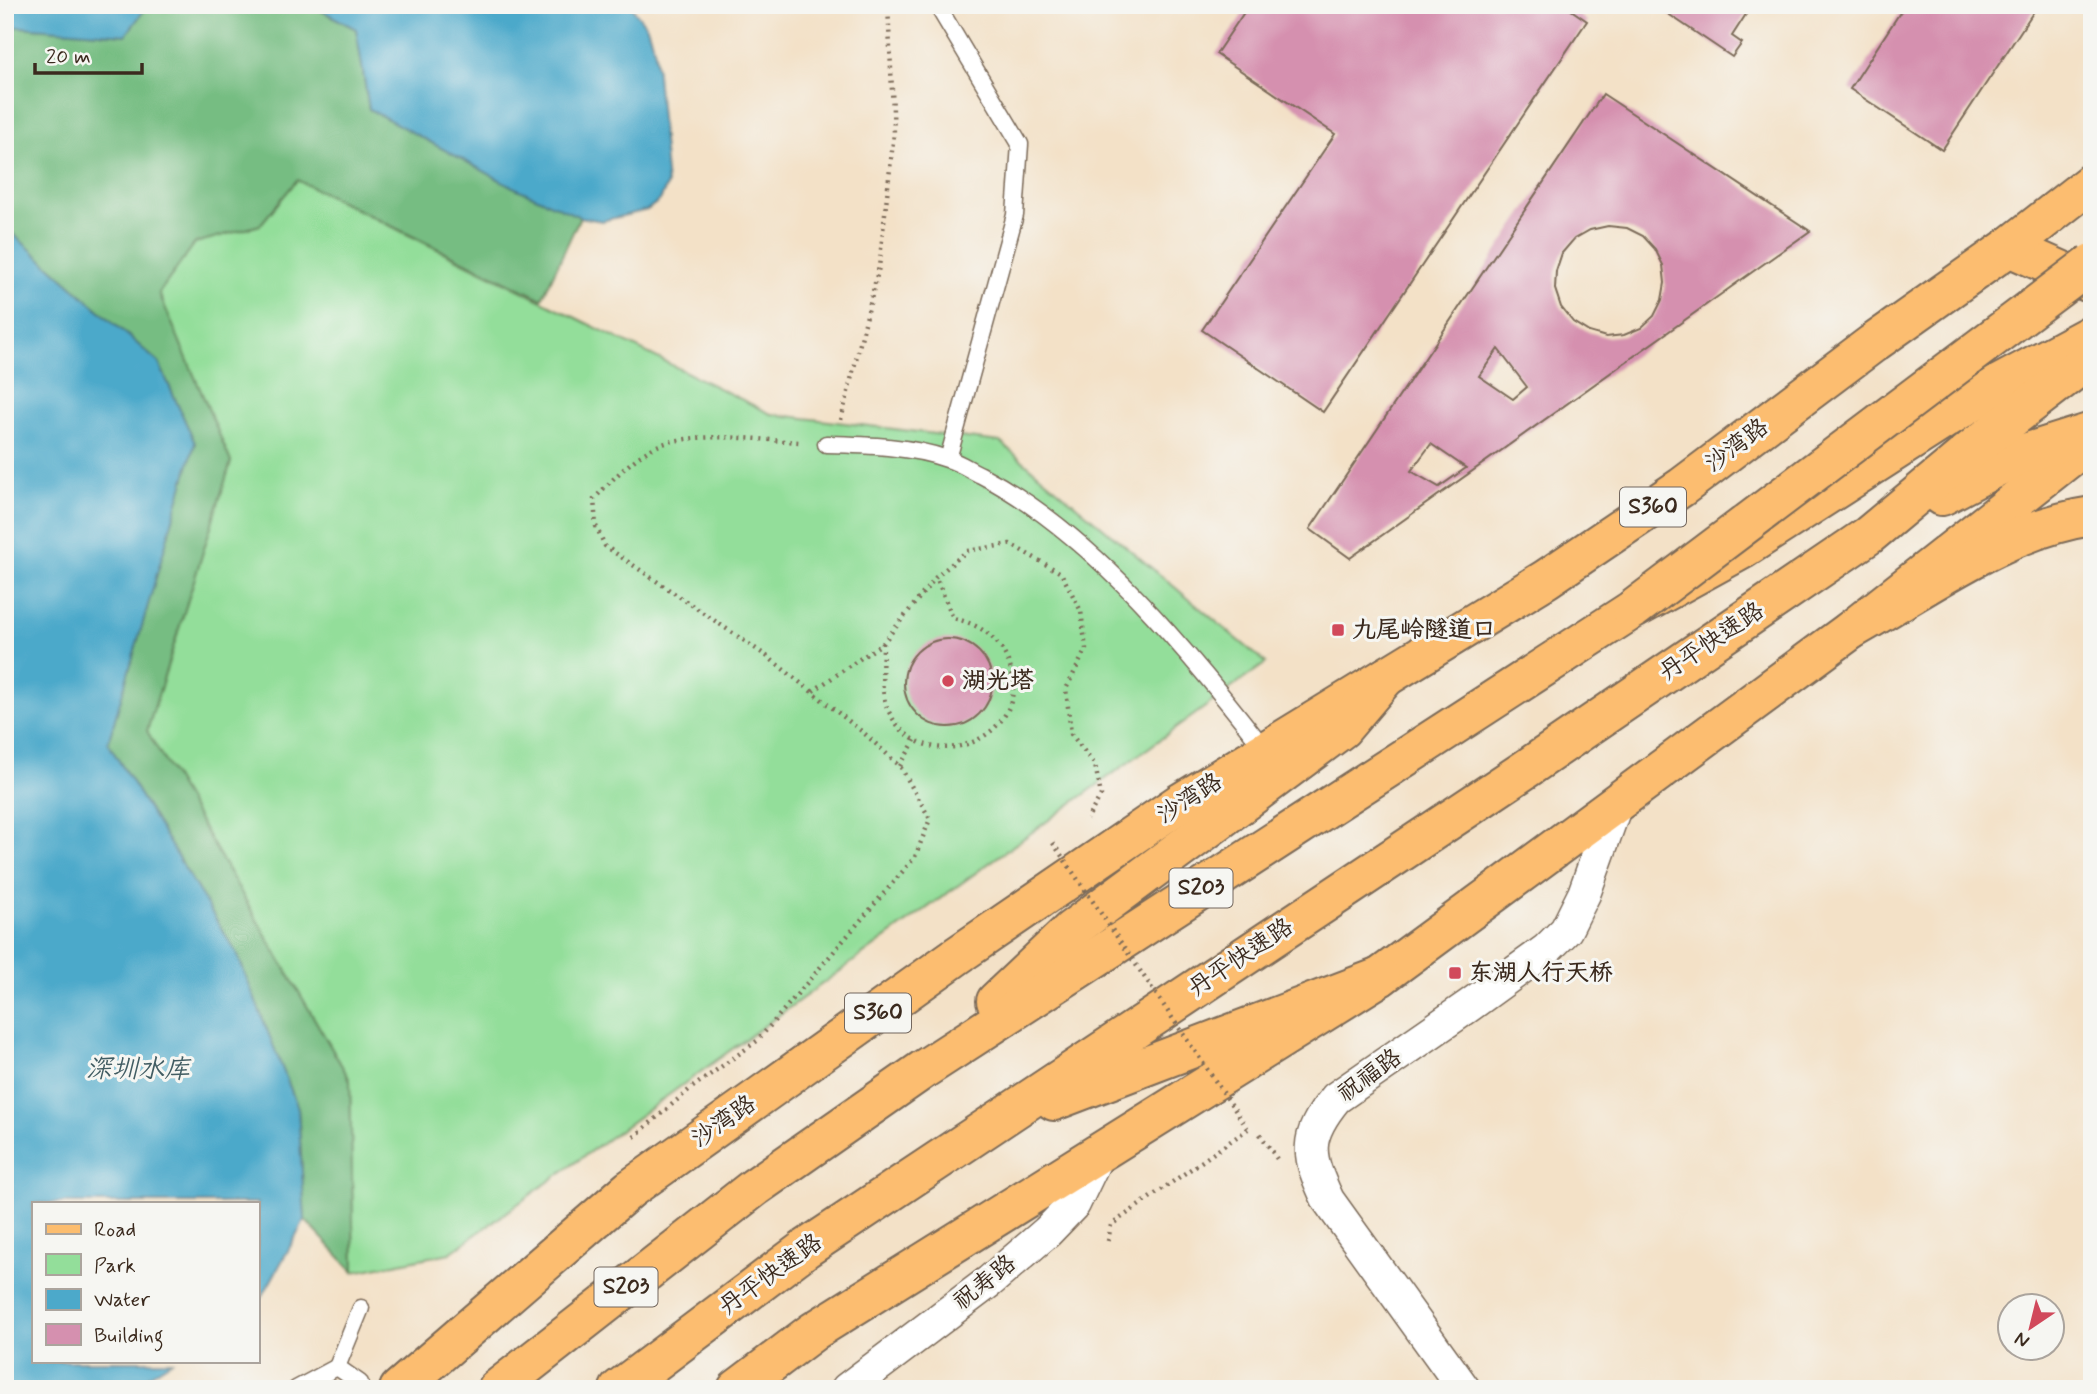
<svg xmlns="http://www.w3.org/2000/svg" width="2097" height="1394" font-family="Mynerve,'LXGW WenKai TC',sans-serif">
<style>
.green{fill:#93de9a;stroke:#67845c;stroke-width:2}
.forest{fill:#76bd82;stroke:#587450;stroke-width:2}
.water{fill:#4ca9ca;stroke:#446a74;stroke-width:2}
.building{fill:#d590af;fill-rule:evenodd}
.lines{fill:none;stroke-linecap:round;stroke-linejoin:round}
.lane-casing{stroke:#7b6a59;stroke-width:19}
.street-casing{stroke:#7b6a59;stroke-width:35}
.primary-casing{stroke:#7b6a59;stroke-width:42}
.highway-casing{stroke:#7b6a59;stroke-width:42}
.path{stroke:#7b6a59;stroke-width:4.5;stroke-dasharray:2 5;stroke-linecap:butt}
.lane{stroke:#fff;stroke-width:16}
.street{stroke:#fff;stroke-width:32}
.primary{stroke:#fcbd6f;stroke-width:38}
.highway{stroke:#fcbd6f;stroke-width:38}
.highway-bridge-casing{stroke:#7b6a59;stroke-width:42;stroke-linecap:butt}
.path-bridge{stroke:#7b6a59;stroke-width:4.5;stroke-dasharray:2 5;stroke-linecap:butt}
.highway-bridge{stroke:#fcbd6f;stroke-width:38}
.poi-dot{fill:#d1495b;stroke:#f6f6f2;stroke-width:2.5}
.labels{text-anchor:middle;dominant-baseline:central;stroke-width:6;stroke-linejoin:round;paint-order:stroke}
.shield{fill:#f6f6f2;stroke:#73675e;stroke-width:2}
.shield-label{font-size:23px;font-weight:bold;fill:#3b2a1e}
.street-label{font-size:24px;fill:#3b2a1e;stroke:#f6f6f2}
.poi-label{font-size:24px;font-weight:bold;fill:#3b2a1e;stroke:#f6f6f2;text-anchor:start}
.water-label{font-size:26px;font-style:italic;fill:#425d63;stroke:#f6f6f2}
</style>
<rect width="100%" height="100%" fill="#f6f6f2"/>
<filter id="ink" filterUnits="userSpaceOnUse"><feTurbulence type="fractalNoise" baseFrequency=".0143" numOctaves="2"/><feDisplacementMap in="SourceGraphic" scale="14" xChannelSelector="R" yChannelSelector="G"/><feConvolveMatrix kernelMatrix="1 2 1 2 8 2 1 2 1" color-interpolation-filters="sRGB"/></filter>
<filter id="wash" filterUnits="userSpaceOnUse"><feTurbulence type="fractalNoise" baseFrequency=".00686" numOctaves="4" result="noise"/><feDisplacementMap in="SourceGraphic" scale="28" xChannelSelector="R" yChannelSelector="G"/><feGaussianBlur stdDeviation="1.57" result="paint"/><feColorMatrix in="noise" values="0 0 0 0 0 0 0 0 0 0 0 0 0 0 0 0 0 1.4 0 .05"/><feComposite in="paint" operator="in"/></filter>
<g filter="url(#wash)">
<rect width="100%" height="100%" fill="#f3e1c7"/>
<path class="green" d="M 297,180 L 771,414 L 1000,442 L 1266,663 L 450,1253 L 354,1272 L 350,1080 L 147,731 L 231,462 L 159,293 L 195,243 L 260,225 Z"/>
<path class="forest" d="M 148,5 L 311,5 L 356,29 L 369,109 L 580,217 L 542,299 L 297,180 L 260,225 L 195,243 L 159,293 L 231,462 L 147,731 L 350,1080 L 354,1272 L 305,1220 L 298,1108 L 237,954 L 108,743 L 195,443 L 159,363 L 5,227 L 5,26 L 126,35 Z"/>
<g class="water">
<path d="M 5,5 L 148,5 L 126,35 L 5,26 Z"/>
<path d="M 311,5 L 630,5 L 647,27 L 655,52 L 667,185 L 660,200 L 647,210 L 602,221 L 580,217 L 513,187 L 369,109 L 356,29 Z"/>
<path d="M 5,227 L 159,363 L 195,443 L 108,743 L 237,954 L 298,1108 L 305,1220 L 257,1306 L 257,1203 L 33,1203 L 33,1361 L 172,1361 L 128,1389 L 5,1389 Z"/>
</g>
<g id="blocks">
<g class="building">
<path d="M 1249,5 L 1564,5 L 1587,21 L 1323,412 L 1202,330 L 1335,134 L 1216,54 Z"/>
<path d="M 1655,5 L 1752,5 L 1732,36 L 1742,43 L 1732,57 Z"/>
<path d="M 1905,5 L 2038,5 L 1942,150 L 1850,89 Z"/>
<path d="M 1603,94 L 1810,231 L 1350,558 L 1310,529 ZM 1608,226 L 1627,228 L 1643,236 L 1655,249 L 1663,265 L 1665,283 L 1662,300 L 1654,316 L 1641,328 L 1624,335 L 1606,337 L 1589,332 L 1573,322 L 1561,307 L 1555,289 L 1556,271 L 1562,253 L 1574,239 L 1590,230 ZM 1498,349 L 1527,387 L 1513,399 L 1479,376 ZM 1431,444 L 1466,468 L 1439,487 L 1411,471 Z"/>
<circle cx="948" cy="683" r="44"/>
</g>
</g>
</g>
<g filter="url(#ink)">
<use href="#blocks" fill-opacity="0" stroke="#7b6a59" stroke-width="2"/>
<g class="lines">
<g class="lane-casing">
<g id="lane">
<path d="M 937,5 L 1020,144 L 1015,215 L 948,459"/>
<path d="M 826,444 C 865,445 910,446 947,459 C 959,462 970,470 981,475 C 1093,533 1189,653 1266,751"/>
<path d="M 337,1367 L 361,1308"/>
<path d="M 296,1389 L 337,1367 L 360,1383"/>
</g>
</g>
<g class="street-casing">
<g id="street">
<path d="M 847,1389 L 990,1281 L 1047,1232 L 1074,1204 L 1098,1154"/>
<path d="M 1464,1389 L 1328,1200 C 1307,1155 1303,1138 1336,1098 L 1470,1005 L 1546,950 L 1566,930 L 1584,894 L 1618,799"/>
</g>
</g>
<g class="primary-casing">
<g id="primary">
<path d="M 399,1389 L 630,1189 L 958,955 L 1180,803 L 1546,579 L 1682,487 L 1872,344 L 2009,247 L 2092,284"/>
<path d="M 737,1389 L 814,1331 L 1380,977 L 1851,630 L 2092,440"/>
</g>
</g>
<g class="highway-casing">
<g id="highway">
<path d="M 2009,247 L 2092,182"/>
<path d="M 1942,496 L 2022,454 L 2092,432"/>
<path d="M 1851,630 C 1928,587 2003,529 2092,516"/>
<path d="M 996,1001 L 1071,930 L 1342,729 L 1386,677"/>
<path d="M 1054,1101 L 1380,977"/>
<path d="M 497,1389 L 755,1187 L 924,1069 L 1632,610 L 1743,549 L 2001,383 L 2092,334"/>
<path d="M 619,1389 L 805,1249 L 1523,771 L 1869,535 L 1977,445 L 2092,357"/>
</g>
</g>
<g class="path">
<path d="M 841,420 L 879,267 L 894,133 L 888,5"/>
<path d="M 883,643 C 883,665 879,692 889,712 C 927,787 1043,732 1006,657 C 995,634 977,624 953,618 L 936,577"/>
<path d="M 813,691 L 883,643 L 936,577 L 967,551 L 1010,544 L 1061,573 L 1081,611 L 1086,649 L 1066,689 L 1071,734 L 1095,765 L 1101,795 L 1087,819"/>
<path d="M 900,766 L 915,740"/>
<path d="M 1260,1134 L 1277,1159"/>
<path d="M 634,1137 L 690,1089 L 757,1041 L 915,857 L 930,819 L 900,766 L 865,734 L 768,657 L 605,546 L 596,526 L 594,499 C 612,480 631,459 655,447 C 692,430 760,440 800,442"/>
<path d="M 1108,1241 L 1111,1225 L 1248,1129"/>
</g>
<use href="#lane" class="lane"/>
<use href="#street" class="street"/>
<use href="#primary" class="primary"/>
<use href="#highway" class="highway"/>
<g class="highway-bridge-casing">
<path id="highway-bridge" d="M 1632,610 L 2092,263"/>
</g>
<path class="path-bridge" d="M 1053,843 L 1248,1129"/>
<use href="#highway-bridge" class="highway-bridge"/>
</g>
</g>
<g class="poi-dot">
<rect x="1331" y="623" width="14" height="14" rx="3.5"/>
<circle cx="948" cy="681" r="7"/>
<rect x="1448" y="966" width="14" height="14" rx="3.5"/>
</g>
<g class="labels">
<g class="shield">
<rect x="1620" y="487.5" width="66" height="39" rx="5"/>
<rect x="1169.5" y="868.5" width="63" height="39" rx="5"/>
<rect x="845" y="993.5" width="66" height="39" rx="5"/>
<rect x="594.5" y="1267.5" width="63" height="39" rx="5"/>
</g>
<g class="shield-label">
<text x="1653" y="507">S360</text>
<text x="1201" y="888">S203</text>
<text x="878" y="1013">S360</text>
<text x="626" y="1287">S203</text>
</g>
<g class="street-label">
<text transform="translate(1737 446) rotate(-37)">沙湾路</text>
<text transform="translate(1712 642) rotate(-34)">丹平快速路</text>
<text transform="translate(1190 799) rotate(-33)">沙湾路</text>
<text transform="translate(1241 958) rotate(-34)">丹平快速路</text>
<text transform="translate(1370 1076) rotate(-36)">祝福路</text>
<text transform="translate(724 1122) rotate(-35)">沙湾路</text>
<text transform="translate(771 1275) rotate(-36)">丹平快速路</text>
<text transform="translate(985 1283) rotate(-39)">祝寿路</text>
</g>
<g class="poi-label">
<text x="1352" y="630">九尾岭隧道口</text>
<text x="962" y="681">湖光塔</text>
<text x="1469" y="973">东湖人行天桥</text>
</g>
<g class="water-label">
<text x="138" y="1070">深圳水库</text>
</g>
</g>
<rect width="2097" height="1394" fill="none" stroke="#f6f6f2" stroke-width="28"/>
<rect x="32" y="1202" width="228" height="161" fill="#f6f6f2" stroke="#aba49d" stroke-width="2"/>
<rect x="46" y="1224" width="35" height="10" fill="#fcbd6f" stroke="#aba49d" stroke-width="2"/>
<text x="94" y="1236" font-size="21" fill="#3b2a1e">Road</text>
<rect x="46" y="1254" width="35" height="21" fill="#93de9a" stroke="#aba49d" stroke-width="2"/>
<text x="94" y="1272" font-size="21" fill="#3b2a1e">Park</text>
<rect x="46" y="1289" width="35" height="21" fill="#4ca9ca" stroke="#aba49d" stroke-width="2"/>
<text x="94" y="1306" font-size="21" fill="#3b2a1e">Water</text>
<rect x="46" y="1324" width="35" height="21" fill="#d590af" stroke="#aba49d" stroke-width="2"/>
<text x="94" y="1342" font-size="21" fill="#3b2a1e">Building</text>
<g transform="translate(2031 1327) rotate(215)"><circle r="33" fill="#f6f6f2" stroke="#aba49d" stroke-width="2"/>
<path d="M0-5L12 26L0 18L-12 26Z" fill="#d1495b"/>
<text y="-10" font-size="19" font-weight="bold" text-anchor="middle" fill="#3b2a1e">N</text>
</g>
<path d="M35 63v10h107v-10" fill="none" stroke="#3b2a1e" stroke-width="3.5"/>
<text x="46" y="63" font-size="21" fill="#3b2a1e" stroke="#f6f6f2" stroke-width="5" paint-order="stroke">20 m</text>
</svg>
